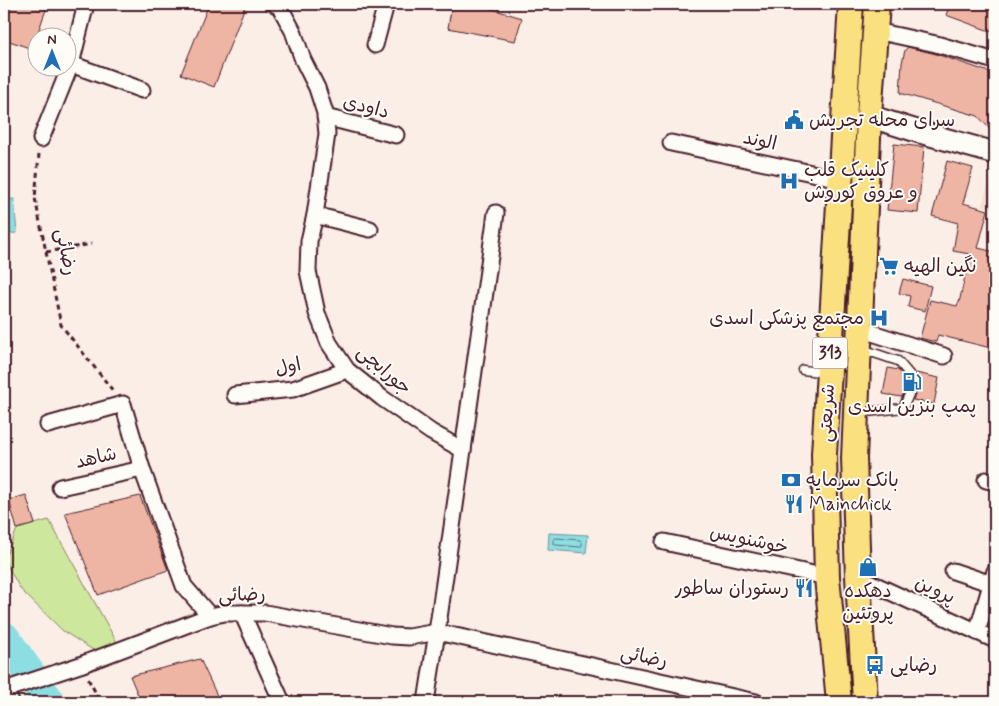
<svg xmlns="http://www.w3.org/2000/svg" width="999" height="706" font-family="Mynerve,'Playpen Sans Arabic',sans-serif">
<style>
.built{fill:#f6ddd3}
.green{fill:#cde79d;stroke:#8c8364}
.water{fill:#8cdee3;stroke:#729299}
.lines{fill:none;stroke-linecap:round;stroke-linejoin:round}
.shore{stroke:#646b75;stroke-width:1}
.river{stroke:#8cdee3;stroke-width:31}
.building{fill:#eeb5a5;stroke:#4a1f2b}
.service-casing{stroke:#4a1f2b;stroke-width:11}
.minor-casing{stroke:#4a1f2b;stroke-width:19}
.secondary-casing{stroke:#4a1f2b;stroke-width:25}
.primary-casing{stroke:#4a1f2b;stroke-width:28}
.path{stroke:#4a1f2b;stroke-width:3;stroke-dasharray:5 4;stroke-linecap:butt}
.service{stroke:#fdfcf7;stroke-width:8}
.minor{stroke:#fdfcf7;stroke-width:15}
.secondary{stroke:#fdfcf7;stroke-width:21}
.primary{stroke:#fbe080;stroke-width:24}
.labels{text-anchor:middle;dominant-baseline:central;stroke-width:4;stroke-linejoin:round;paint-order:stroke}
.shield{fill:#fdfcf7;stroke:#806168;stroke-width:1}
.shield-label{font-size:18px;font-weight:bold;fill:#4a1f2b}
.street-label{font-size:19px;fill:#4a1f2b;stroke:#fdfcf7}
.poi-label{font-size:19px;fill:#4a1f2b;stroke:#fdfcf7;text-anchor:start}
</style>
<rect width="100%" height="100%" fill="#faeee7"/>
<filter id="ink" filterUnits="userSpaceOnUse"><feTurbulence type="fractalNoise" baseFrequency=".02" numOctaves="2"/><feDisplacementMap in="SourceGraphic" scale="10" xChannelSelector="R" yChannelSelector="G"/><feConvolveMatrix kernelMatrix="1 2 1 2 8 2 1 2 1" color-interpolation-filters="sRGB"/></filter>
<g filter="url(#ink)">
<path class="built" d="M 992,170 L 995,170 L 995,209 L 982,206 Z"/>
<path class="green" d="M 49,520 L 120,648 L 93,650 L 63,631 L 21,590 L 4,560 L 17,529 Z"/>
<g class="water">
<path d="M 14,199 L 17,233 L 4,234 L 4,200 Z"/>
<path d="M 549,533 L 588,535 L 586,553 L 548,550 Z"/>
</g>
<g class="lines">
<path class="shore" d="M 556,538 L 580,540 L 582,542 L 582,545 L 580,547 L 556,545 L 554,544 L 554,540 Z"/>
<path class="river" d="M 4,637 L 50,702"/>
</g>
<g class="building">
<path d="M 4,4 L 48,4 L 32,49 L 4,39 Z"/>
<path d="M 209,4 L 246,4 L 214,87 L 181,74 Z"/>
<path d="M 452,4 L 475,4 L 522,18 L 515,41 L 448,28 Z"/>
<path d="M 950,4 L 995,4 L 995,33 L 946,15 Z"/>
<path d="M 908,47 L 936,54 L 995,74 L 995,135 L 978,116 L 900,93 L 902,63 L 905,50 Z"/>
<path d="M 894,144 L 924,147 L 918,213 L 887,210 Z"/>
<path d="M 947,161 L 973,168 L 963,203 L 988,210 L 978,248 L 995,252 L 995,349 L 938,335 L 936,342 L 920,338 L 930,300 L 957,306 L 958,303 L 959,303 L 970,254 L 953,251 L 958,223 L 932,216 Z"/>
<path d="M 903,279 L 931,286 L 925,311 L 908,307 L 910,296 L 899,293 Z"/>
<path d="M 888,368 L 898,370 L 908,382 L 902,397 L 883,394 Z"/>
<path d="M 916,373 L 939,378 L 934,404 L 913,400 L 921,381 Z"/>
<path d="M 26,495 L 35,524 L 17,529 L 9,500 Z"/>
<path d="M 140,496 L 168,570 L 98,595 L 65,513 Z"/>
<path d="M 200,659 L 220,702 L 141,702 L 130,676 Z"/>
</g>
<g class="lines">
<g class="service-casing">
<g id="service">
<path d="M 803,370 L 827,373"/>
<path d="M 858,413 L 903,408 L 915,381 L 898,361 L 862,349"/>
</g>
</g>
<g class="minor-casing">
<g id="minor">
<path d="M 275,4 L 280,7 L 293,31 L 303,60 L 317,88 L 325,113 L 327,134 L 315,215 L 309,241 L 308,271 L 317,313 L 329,343 L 347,370 L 382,398 L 431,432 L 463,450 L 437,632 L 426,702"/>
<path d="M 876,31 L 936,44 L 995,61"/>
<path d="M 375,45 L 386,4"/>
<path d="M 71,64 L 142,90"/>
<path d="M 325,117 L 396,135"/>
<path d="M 41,139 L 71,64 L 86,4"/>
<path d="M 671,143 L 840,179"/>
<path d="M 315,215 L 370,229"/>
<path d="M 860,329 L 944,356"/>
<path d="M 235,395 L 293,389 L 347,370"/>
<path d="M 48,425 L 123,404 L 142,469 L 184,586 L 210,616"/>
<path d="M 463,450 L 496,213"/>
<path d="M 986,480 L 995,482"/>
<path d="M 60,487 L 142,469"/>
<path d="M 664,542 L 827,577"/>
<path d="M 953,571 L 995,585"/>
<path d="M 858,577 L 995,640"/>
<path d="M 242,613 L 282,702"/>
<path d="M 977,632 L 995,571"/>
<path d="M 4,690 L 80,665 L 210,616 L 225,613 L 265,613 L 392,636 L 409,637 L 437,632 L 756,702"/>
<path d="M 4,691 L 11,702"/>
</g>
</g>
<g class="secondary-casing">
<path id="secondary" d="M 869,116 L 923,133 L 995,153"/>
</g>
<g class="primary-casing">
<g id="primary">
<path d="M 839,702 L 827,577 L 824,454 L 851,4"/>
<path d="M 865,702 L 858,577 L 854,458 L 869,116 L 877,4"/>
</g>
</g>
<g class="path">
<path d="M 39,154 L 35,198 L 61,325 L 114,392"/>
<path d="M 46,252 L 92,244"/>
<path d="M 88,679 L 101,702"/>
</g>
<use href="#service" class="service"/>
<use href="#minor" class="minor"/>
<use href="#secondary" class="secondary"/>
<use href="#primary" class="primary"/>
</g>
</g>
<defs>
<g id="civic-bare" transform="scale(1.5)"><path d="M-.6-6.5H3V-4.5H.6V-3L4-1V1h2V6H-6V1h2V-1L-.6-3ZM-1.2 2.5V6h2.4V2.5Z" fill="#1f6fb2" stroke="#fdfcf7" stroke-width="2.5" paint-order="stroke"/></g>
<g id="hospital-bare" transform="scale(1.5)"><path d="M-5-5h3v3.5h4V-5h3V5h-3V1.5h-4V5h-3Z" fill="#1f6fb2" stroke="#fdfcf7" stroke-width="2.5" paint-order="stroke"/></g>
<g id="supermarket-bare" transform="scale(1.5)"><path d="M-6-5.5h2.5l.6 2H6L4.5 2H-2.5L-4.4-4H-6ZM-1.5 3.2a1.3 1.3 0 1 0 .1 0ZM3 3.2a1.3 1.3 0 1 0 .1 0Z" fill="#1f6fb2" stroke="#fdfcf7" stroke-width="2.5" paint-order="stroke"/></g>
<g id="fuel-bare" transform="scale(1.5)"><path d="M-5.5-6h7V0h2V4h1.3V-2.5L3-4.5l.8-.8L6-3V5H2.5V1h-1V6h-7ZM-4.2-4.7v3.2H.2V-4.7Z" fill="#1f6fb2" stroke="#fdfcf7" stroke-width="2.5" paint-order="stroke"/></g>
<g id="bank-bare" transform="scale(1.5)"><path d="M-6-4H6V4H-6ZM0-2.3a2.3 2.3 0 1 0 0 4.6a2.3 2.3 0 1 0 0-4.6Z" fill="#1f6fb2" stroke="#fdfcf7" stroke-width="2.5" paint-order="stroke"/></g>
<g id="restaurant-bare" transform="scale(1.5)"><path d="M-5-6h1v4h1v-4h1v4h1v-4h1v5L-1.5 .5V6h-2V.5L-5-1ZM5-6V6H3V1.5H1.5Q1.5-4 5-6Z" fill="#1f6fb2" stroke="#fdfcf7" stroke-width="2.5" paint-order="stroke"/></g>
<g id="shop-bare" transform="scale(1.5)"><path d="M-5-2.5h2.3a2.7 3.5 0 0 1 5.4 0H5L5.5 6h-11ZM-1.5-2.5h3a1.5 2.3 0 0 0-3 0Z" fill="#1f6fb2" stroke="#fdfcf7" stroke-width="2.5" paint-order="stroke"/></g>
<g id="bus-bare" transform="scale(1.5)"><path d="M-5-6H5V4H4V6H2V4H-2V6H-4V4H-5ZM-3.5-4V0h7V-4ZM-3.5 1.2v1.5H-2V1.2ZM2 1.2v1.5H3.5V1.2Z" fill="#1f6fb2" stroke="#fdfcf7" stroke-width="2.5" paint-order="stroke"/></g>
</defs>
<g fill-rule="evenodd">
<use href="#civic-bare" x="794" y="120"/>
<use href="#hospital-bare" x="789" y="181"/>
<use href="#supermarket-bare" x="889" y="266"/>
<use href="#hospital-bare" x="879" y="318"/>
<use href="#fuel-bare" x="912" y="382"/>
<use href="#bank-bare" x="791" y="480"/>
<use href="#restaurant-bare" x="794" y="504"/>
<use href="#shop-bare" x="868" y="567"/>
<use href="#restaurant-bare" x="804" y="588"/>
<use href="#bus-bare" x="875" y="665"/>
</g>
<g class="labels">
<rect class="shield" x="812.5" y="337.5" width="35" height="31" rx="4"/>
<g class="shield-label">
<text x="830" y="353">313</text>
</g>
<g class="street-label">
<text transform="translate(366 107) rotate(14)">داودی</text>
<text transform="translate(760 141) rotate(12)">الوند</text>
<text transform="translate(66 252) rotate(79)">رضائی</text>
<text transform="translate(288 367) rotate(-13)">اول</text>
<text transform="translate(384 370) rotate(41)">جورابچی</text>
<text transform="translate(827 413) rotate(-87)">شریعتی</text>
<text transform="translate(96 458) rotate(-13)">شاهد</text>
<text transform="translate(749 540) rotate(12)">خوشنویس</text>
<text transform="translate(935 590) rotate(25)">پروین</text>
<text transform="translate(242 595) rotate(-1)">رضائی</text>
<text transform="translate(644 657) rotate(12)">رضائی</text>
</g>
<g class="poi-label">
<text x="809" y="120">سرای محله تجریش</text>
<text x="804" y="170">کلینیک قلب<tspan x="804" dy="22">و عروق کوروش</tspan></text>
<text x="904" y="266">نگین الهیه</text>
<text x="864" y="318" text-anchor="end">مجتمع پزشکی اسدی</text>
<text x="912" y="406" text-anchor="middle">پمپ بنزین اسدی</text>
<text x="806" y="480">بانک سرمایه</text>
<text x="809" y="504">Mainchick</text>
<text x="789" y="588" text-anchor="end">رستوران ساطور</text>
<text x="868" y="591" text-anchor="middle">دهکده<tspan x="868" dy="22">پروتئین</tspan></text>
<text x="890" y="665">رضایی</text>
</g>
</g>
<rect width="999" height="706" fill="none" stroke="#fdfcf7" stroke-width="20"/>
<rect x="10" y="10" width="979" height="686" fill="none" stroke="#4a1f2b" stroke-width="2" filter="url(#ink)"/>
<g transform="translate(52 52)"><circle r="24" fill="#fdfcf7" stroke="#b5a4a5"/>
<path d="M0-4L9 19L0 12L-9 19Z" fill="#1f6fb2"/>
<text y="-8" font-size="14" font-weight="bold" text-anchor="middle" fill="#4a1f2b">N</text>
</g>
</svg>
